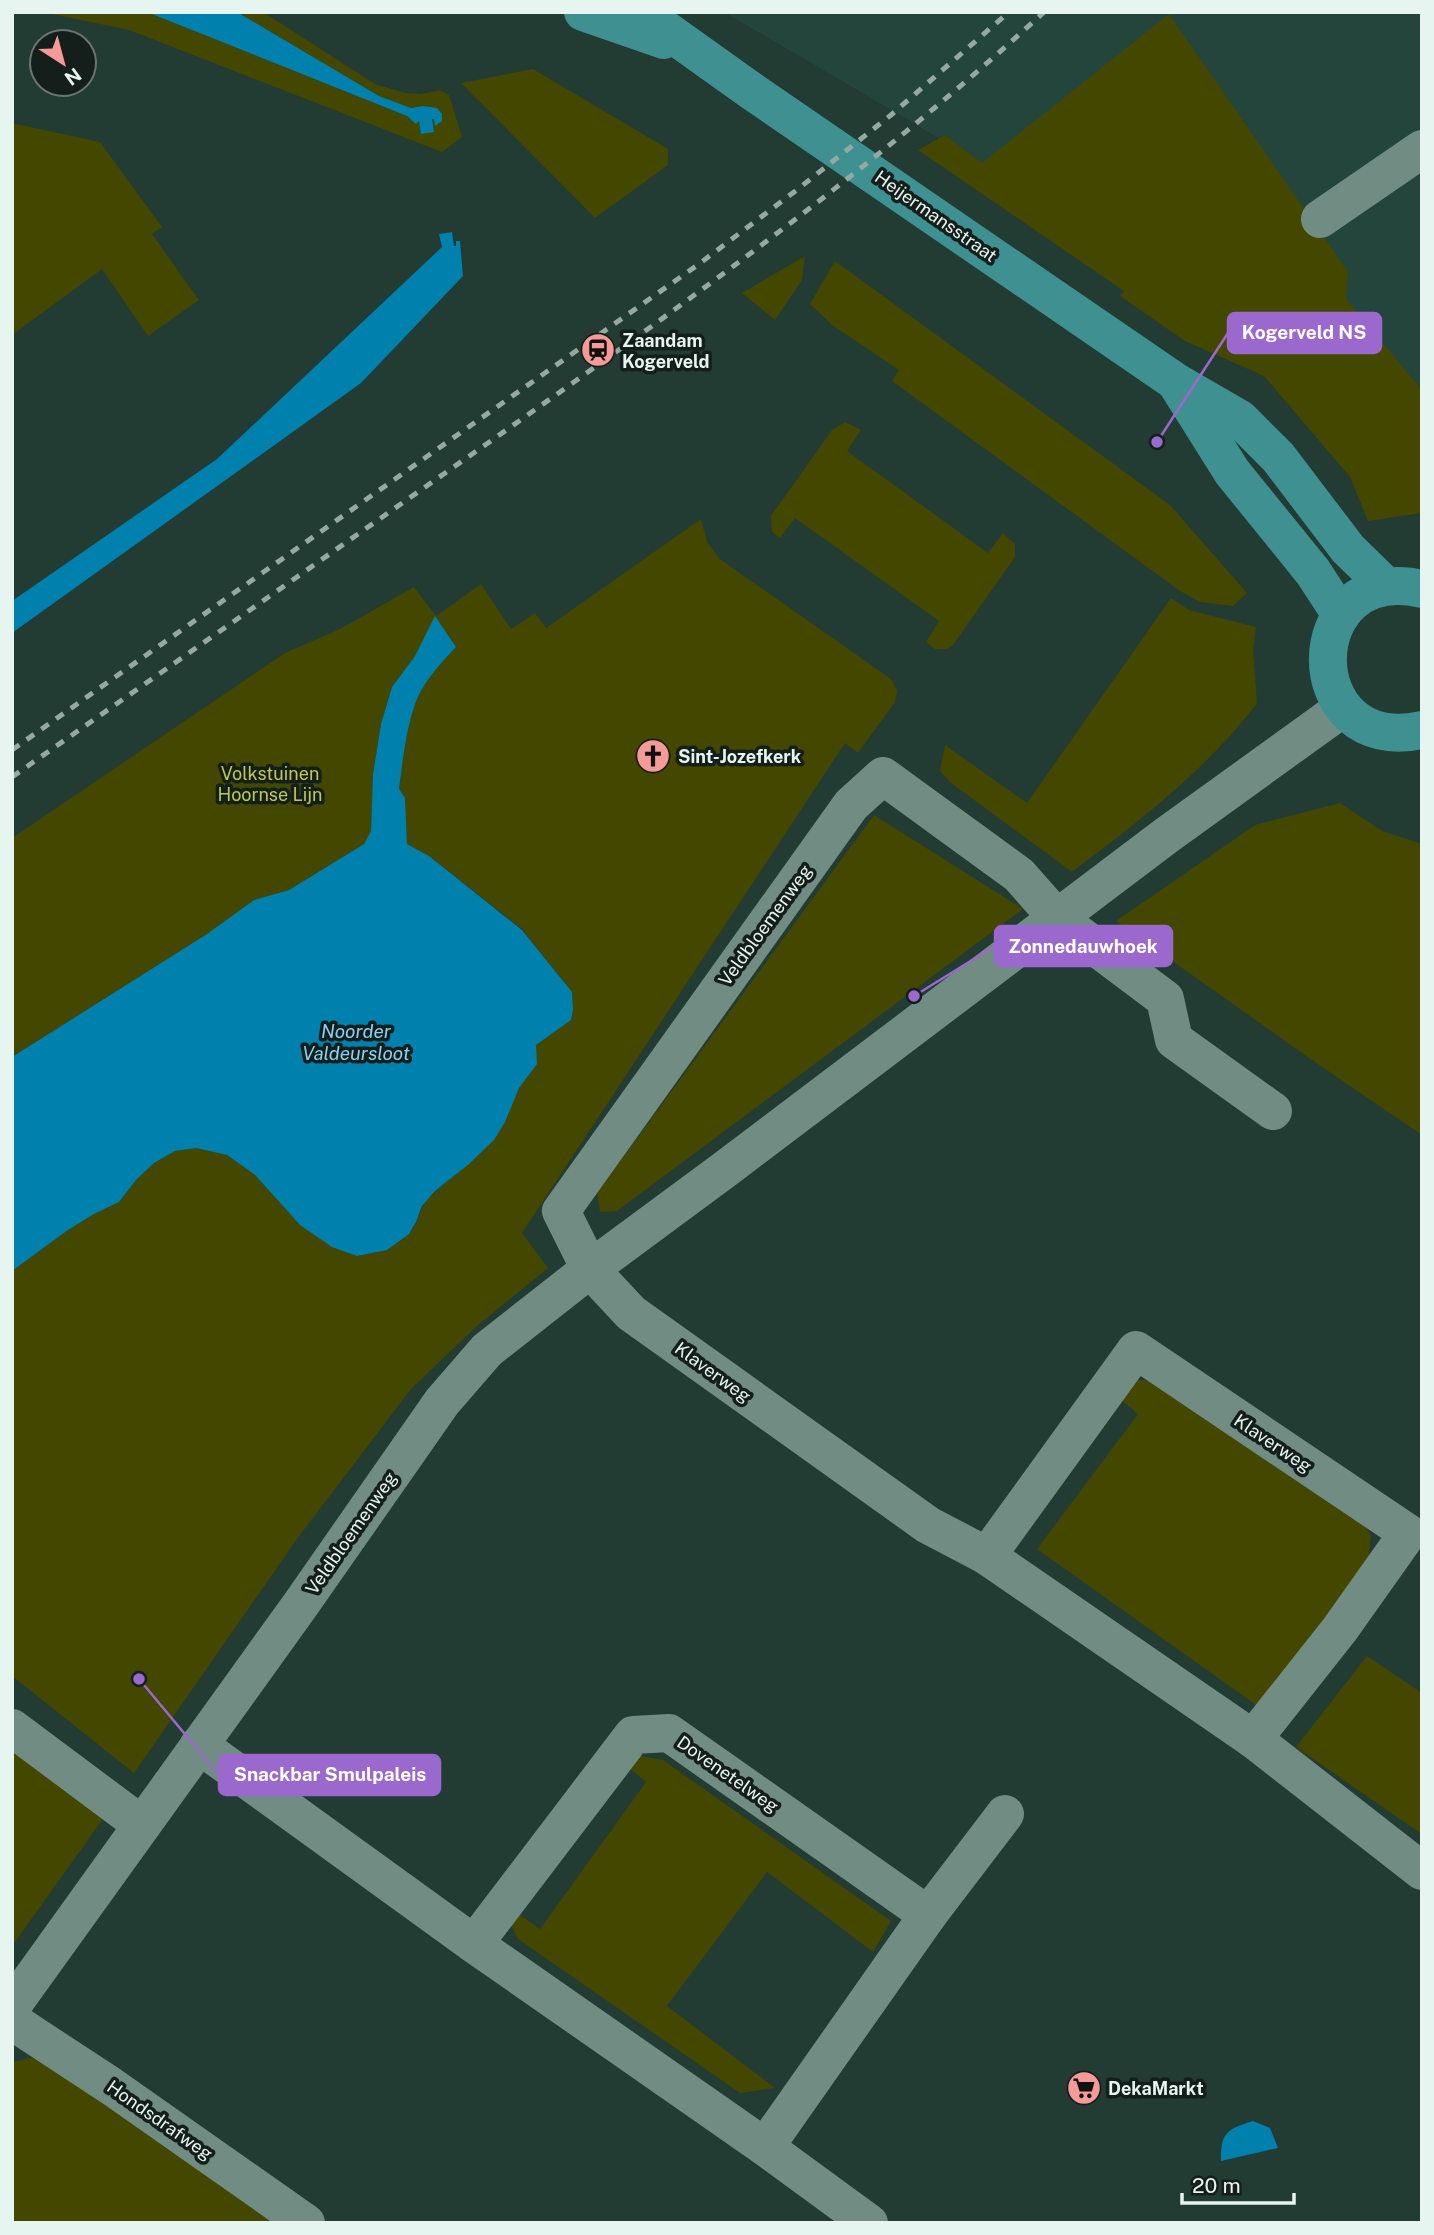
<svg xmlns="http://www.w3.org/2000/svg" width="1434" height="2235" font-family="'Public Sans',sans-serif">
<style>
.built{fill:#23453b}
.green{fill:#444700}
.water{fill:#0080ac}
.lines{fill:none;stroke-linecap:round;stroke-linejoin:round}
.minor{stroke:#718c83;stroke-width:38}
.major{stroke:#3e9091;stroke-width:38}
.rail{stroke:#95a8a2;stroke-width:5;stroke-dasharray:9 9;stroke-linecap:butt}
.labels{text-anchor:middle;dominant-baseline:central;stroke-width:7;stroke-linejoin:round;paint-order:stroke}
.street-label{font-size:18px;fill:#e6f5ef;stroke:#141f1c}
.poi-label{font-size:18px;font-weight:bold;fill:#e6f5ef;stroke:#141f1c;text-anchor:start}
.park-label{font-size:18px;fill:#c1c84e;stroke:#141f1c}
.water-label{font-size:19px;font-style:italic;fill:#8bd1f6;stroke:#141f1c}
.leader{fill:none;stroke:#9b68cd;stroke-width:2.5}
.callout-dot{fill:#9b68cd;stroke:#141f1c;stroke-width:2.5}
.callout{fill:#9b68cd;stroke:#9b68cd;stroke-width:2.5}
.callout-label{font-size:19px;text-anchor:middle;font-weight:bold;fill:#fff}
</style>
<rect width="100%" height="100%" fill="#223b33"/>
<path class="built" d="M 724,12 L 1422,12 L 1422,506 L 1285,353 L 912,122 Z"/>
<g class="green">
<path d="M 42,12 L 147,12 L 407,116 L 416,123 L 419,121 L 434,118 L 439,124 L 423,106 L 411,108 L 379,96 L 237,12 L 263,12 L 375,84 L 405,93 L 421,94 L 440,90 L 449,95 L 462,137 L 442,152 L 129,30 Z"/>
<path d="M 1169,14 L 1348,272 L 1346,299 L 1422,390 L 1422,513 L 1368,521 L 1350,477 L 1264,376 L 1185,341 L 1120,296 L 1124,291 L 918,150 L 945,135 L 982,163 Z"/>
<path d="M 533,69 L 668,149 L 668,165 L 595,218 L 461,83 Z"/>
<path d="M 12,123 L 100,142 L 162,227 L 152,234 L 199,300 L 148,336 L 102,269 L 12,335 Z"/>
<path d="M 805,256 L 802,280 L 775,320 L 742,293 Z"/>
<path d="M 835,261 L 1170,505 L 1247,593 L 1233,606 L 1200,602 L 1180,591 L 892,381 L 899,370 L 832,325 L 810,304 Z"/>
<path d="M 845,422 L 861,430 L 847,451 L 988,553 L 1003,533 L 1015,544 L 1015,557 L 953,645 L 947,649 L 935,649 L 926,642 L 939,621 L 795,518 L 780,538 L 772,532 L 771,516 L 832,430 Z"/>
<path d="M 701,519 L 707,542 L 720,559 L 891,679 L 897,690 L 895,702 L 858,753 L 845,743 L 522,1233 L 548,1268 L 478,1325 L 411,1389 L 297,1539 L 134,1773 L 12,1676 L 12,1271 L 68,1230 L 94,1214 L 119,1202 L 136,1180 L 154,1163 L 175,1151 L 196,1148 L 227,1155 L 255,1175 L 300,1225 L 357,1256 C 377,1252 389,1250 406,1236 C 418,1227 418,1210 428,1199 C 447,1178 473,1163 492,1141 C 506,1126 508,1105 519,1088 C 531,1069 537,1071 536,1045 L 571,1020 L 573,1010 L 572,992 L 522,929 L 429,856 L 407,844 L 405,798 L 399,790 C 403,760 406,727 417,699 C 425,680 442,662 456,647 L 435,617 L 415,656 L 392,687 L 381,724 L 373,774 L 371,831 L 364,844 L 289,890 L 254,900 L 207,934 L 12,1057 L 12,838 L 285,653 L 340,629 L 414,587 L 436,616 L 481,584 L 511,629 L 535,613 L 546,628 Z"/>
<path d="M 1171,598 L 1189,610 L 1256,627 L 1253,650 L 1257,703 C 1206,771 1139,821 1072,872 L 951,783 L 940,771 L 945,745 L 1027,803 Z"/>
<path d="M 1340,803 L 1382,831 L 1422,844 L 1422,1135 L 1309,1058 L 1116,921 L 1255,825 Z"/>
<path d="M 874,815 L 1023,909 L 617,1211 L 600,1212 L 597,1193 Z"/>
<path d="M 1136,1380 L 1167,1381 L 1357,1512 L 1371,1536 L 1367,1570 L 1263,1710 L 1037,1549 L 1138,1414 L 1117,1396 Z"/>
<path d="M 1367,1656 L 1422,1693 L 1422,1831 L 1420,1833 L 1296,1747 Z"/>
<path d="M 12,1744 L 108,1812 L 12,1946 Z"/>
<path d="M 636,1755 L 663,1760 L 891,1921 L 873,1952 L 767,1872 L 667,2006 L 775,2088 L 740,2093 L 518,1939 L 511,1926 L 517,1913 L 540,1929 L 646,1782 L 627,1766 Z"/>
<path d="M 35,2057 L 118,2112 L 273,2223 L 12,2223 L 12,2062 Z"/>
</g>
<g class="water">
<path d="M 147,12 L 237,12 L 379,96 L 411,108 L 423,106 L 437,108 L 442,114 L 442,121 L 435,126 L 434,119 L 432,119 L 434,132 L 421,134 L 419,121 L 416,124 L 407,116 Z"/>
<path d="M 452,232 L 454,246 L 456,246 L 456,241 L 460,241 L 463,276 L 361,383 L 12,633 L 12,601 L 217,459 L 442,247 L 439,234 Z"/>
<path d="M 435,616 L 456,647 C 442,662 425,680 417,699 C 406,727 403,760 399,789 L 405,798 L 407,844 L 429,856 L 522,930 L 572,992 L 573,1010 L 571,1020 L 536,1045 L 537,1064 L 519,1088 L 505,1122 L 494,1140 L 469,1164 L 435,1191 L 422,1206 L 416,1222 L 409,1234 L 387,1250 L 357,1256 L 332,1247 L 300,1225 L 255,1175 L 227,1155 L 196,1148 L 175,1151 L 154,1163 L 136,1180 L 119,1202 L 94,1214 L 68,1230 L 12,1271 L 12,1057 L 207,934 L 254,900 L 289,890 L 364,844 L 371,831 L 373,774 L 381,724 L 392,687 L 415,656 Z"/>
<path d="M 1253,2121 L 1270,2128 L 1278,2148 L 1221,2161 C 1220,2132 1228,2129 1253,2121 Z"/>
</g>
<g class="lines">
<g class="minor">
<path d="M 1320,219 L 1422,149"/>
<path d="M 1273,1111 L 1174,1040 L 1165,999 L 1057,918 L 1019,875 L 883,776 L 851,805 L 561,1211 L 590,1269 L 631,1313 L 928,1525 L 987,1556 L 1253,1739 L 1422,1871"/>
<path d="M 987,1556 L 1136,1350 L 1408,1533 L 1340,1629 L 1253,1739"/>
<path d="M 12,1728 L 142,1825"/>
<path d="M 199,1745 L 474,1944 L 765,2147 L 869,2223"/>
<path d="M 474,1944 L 633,1735 L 669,1733 L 928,1915"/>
<path d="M 12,2006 L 301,1604 L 442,1402 L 487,1350 L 590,1269 L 724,1170 L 1167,835 L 1343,708"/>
<path d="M 12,2021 L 111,2086 L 306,2223"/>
<path d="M 765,2147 L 928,1915 L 1005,1814"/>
</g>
<g class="major">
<path d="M 583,12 L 664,40"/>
<path d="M 641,12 L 753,92 L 1176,382 L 1240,419 L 1278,457 L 1348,549 L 1386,586"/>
<path d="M 1178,386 L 1232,472 L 1313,572 L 1341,615"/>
<path d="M 1422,589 C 1297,560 1296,758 1422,730"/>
</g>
<g class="rail">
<path d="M 12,750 L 699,264 L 798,189 L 891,115 L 1009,12"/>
<path d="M 12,777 C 171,666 329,554 488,443 C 679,308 871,171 1044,12"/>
</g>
</g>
<defs>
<g id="station-disc" transform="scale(1.75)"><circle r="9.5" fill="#f59b97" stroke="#141f1c"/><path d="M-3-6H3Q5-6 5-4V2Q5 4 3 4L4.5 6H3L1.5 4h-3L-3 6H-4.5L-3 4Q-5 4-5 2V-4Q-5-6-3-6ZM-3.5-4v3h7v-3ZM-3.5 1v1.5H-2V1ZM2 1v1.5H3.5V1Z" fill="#111"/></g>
<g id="church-disc" transform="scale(1.75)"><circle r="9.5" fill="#f59b97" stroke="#141f1c"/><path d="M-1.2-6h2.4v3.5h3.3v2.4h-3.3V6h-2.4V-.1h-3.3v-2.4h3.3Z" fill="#111"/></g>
<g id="supermarket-disc" transform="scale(1.75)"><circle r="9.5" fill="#f59b97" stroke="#141f1c"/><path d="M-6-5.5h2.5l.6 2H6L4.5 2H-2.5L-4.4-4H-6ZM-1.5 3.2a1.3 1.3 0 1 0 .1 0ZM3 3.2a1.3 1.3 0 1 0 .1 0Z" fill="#111"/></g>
</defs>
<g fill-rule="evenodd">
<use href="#station-disc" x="598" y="350"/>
<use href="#church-disc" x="653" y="756"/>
<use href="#supermarket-disc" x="1084" y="2088"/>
</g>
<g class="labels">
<g class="street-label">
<text transform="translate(936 216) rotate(35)">Heijermansstraat</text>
<text transform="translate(765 925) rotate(-54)">Veldbloemenweg</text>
<text transform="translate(713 1372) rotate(36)">Klaverweg</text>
<text transform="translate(1273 1443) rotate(34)">Klaverweg</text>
<text transform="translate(351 1533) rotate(-55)">Veldbloemenweg</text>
<text transform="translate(728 1774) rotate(35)">Dovenetelweg</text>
<text transform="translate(160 2120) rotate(35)">Hondsdrafweg</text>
</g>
<g class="poi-label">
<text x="622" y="340">Zaandam<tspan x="622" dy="21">Kogerveld</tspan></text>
<text x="678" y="756">Sint-Jozefkerk</text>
<text x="1108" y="2088">DekaMarkt</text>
</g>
<g class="park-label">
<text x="270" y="773">Volkstuinen<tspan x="270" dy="21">Hoornse Lijn</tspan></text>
</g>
<g class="water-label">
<text x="356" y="1031">Noorder<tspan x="356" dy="22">Valdeursloot</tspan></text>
</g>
</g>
<path class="leader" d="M1157 442L1228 333M914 996L995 946M139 1679L219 1775"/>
<g class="callout-dot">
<circle cx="1157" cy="442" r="7"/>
<circle cx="914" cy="996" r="7"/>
<circle cx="139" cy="1679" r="7"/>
</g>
<g class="callout">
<rect x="1228" y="313" width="153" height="40" rx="7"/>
<rect x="995" y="926" width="177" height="40" rx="7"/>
<rect x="219" y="1755" width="221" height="40" rx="7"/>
</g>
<g class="callout-label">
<text x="1304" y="339">Kogerveld NS</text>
<text x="1083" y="953">Zonnedauwhoek</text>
<text x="330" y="1781">Snackbar Smulpaleis</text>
</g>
<rect width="1434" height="2235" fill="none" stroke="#e6f5ef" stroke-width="28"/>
<g transform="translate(63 63) rotate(144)"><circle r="33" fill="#141f1c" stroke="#687570" stroke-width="2"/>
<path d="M0-5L12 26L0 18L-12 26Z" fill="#f59b97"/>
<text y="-10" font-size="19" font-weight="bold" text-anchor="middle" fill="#e6f5ef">N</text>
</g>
<path d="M1182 2193v10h112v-10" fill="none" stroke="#e6f5ef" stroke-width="3.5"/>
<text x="1192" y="2193" font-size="21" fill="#e6f5ef" stroke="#141f1c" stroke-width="5" paint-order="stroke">20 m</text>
</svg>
